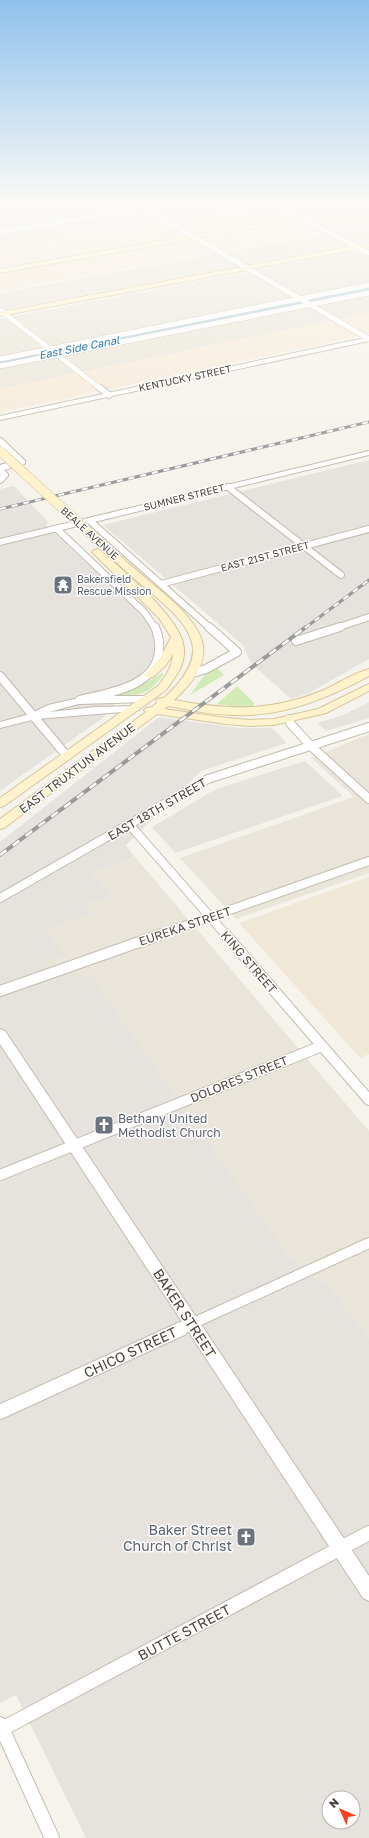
<svg xmlns="http://www.w3.org/2000/svg" width="369" height="1838" font-family="'Golos Text',sans-serif">
<style>
.residential{fill:#eae5da}
.commercial{fill:#f7ead8}
.industrial{fill:#e6e2dd;fill-rule:evenodd}
.education{fill:#efe8d6}
.green{fill:#d2eab5}
.lines{fill:none;stroke-linecap:round;stroke-linejoin:round}
.canal{fill:#a9d4f2;fill-rule:evenodd}
.minor-far4-casing{stroke:#c2bbae;stroke-width:6}
.minor-far3-casing{stroke:#c2bbae;stroke-width:8}
.minor-far2-casing{stroke:#c2bbae;stroke-width:10}
.minor-far1-casing{stroke:#c2bbae;stroke-width:12}
.minor-casing{stroke:#c2bbae;stroke-width:16}
.tertiary-casing{stroke:#c2bbae;stroke-width:2}
.secondary-casing{stroke:#d6c79b;stroke-width:2}
.minor-far4{stroke:#fff;stroke-width:5}
.minor-far3{stroke:#fff;stroke-width:6}
.minor-far2{stroke:#fff;stroke-width:8}
.minor-far1{stroke:#fff;stroke-width:10}
.minor{stroke:#fff;stroke-width:14}
.tertiary{fill:#fff;fill-rule:evenodd}
.secondary{fill:#fff3cd;fill-rule:evenodd}
.rail-far1-casing{stroke:#9a9a9a;stroke-width:3}
.rail-casing{stroke:#9a9a9a;stroke-width:4}
.rail-far1{stroke:#fff;stroke-width:2;stroke-dasharray:6;stroke-linecap:butt}
.rail{stroke:#fff;stroke-width:2.5;stroke-dasharray:8;stroke-linecap:butt}
.secondary-bridge-casing{stroke:#d6c79b;stroke-width:10;stroke-linecap:butt}
.secondary-bridge{stroke:#fff3cd;stroke-width:9}
.labels{text-anchor:middle;dominant-baseline:central;stroke-width:3;stroke-linejoin:round;paint-order:stroke}
.far-street-label{font-size:10px;fill:#4b4439;stroke:#fff}
.far-worship-label{font-size:10px;fill:#5b616d;stroke:#fff;text-anchor:start}
.far-water-label{font-size:11px;font-style:italic;fill:#2e7ab2;stroke:#fff}
.street-label{font-size:12px;fill:#4b4439;stroke:#fff}
.worship-label{font-size:12px;fill:#5b616d;stroke:#fff;text-anchor:start}
.near-street-label{font-size:14px;fill:#4b4439;stroke:#fff}
.near-worship-label{font-size:14px;fill:#5b616d;stroke:#fff;text-anchor:end}
</style>
<rect width="100%" height="100%" fill="#f6f3ec"/>
<g class="residential">
<path d="M 0,202 L 271,202 L 0,249 Z"/>
<path d="M 369,226 L 369,241 L 0,310 L 0,293 Z"/>
<path d="M 369,249 L 369,284 L 0,357 L 0,319 Z"/>
<path d="M 369,293 L 369,313 L 0,389 L 0,368 Z"/>
<path d="M 369,734 L 369,873 L 236,919 L 180,858 L 354,797 L 311,758 Z"/>
<path d="M 135,857 L 369,1131 L 369,1338 L 333,1290 L 290,1259 L 38,964 L 45,929 L 93,913 L 87,904 L 110,896 L 92,873 Z"/>
</g>
<g class="commercial">
<path d="M 287,202 L 369,202 L 0,267 L 0,251 Z"/>
<path d="M 369,209 L 369,224 L 0,291 L 0,275 Z"/>
<path d="M 369,313 L 369,334 L 0,412 L 0,389 Z"/>
</g>
<g class="industrial">
<path d="M 369,460 L 369,659 L 309,693 L 291,699 L 251,663 L 243,645 L 103,525 Z"/>
<path d="M 14,486 L 49,523 L 45,524 L 148,622 L 153,630 L 154,654 L 150,663 L 104,717 L 0,791 L 0,489 Z"/>
<path d="M 369,702 L 369,718 L 326,731 L 317,723 L 341,716 Z"/>
<path d="M 159,717 L 239,728 L 272,728 L 287,743 L 201,771 L 126,845 L 135,857 L 92,873 L 111,896 L 87,904 L 93,913 L 46,929 L 64,955 L 39,964 L 92,978 L 290,1258 L 333,1290 L 369,1338 L 369,1838 L 86,1838 L 16,1695 L 0,1703 L 0,842 ZM 329,1798 L 353,1798 L 353,1822 L 329,1822 Z"/>
<path d="M 305,761 L 343,796 L 175,853 L 152,827 L 216,789 Z"/>
</g>
<path class="education" d="M 369,877 L 369,1054 L 360,1058 L 239,923 Z"/>
<g class="green">
<path d="M 218,667 L 218,669 L 224,675 L 190,695 L 206,673 Z"/>
<path d="M 162,673 L 164,674 C 146,697 142,695 114,695 L 142,685 Z"/>
<path d="M 237,686 L 254,703 L 254,707 L 249,708 L 217,704 Z"/>
</g>
<g class="lines">
<path class="canal" d="M 369,287 L 369,291 L 0,365 L 0,361 Z"/>
<g class="minor-far4-casing">
<g id="minor-far4">
<path d="M 134,202 L 369,339"/>
<path d="M 271,202 L 369,253"/>
<path d="M 0,232 L 180,202"/>
<path d="M 0,310 L 101,389"/>
<path d="M 0,359 L 369,285"/>
<path d="M 0,366 L 369,293"/>
</g>
</g>
<g class="minor-far3-casing">
<g id="minor-far3">
<path d="M 100,388 L 109,395"/>
<path d="M 0,441 L 22,462 L 0,468"/>
<path d="M 0,470 L 5,475 L 0,480"/>
<path d="M 228,487 L 341,575"/>
<path d="M 90,521 L 210,628"/>
<path d="M 57,529 L 145,613 L 155,628"/>
<path d="M 161,584 L 369,529"/>
<path d="M 336,628 L 369,617"/>
</g>
</g>
<g class="minor-far2-casing">
<g id="minor-far2">
<path d="M 296,641 L 340,627"/>
<path d="M 193,673 L 206,669 L 237,652 L 209,627"/>
<path d="M 0,676 L 66,755"/>
<path d="M 80,700 C 108,693 156,687 159,651 C 160,642 158,634 155,627"/>
<path d="M 289,719 L 290,723 L 311,746 L 369,799"/>
<path d="M 129,824 L 226,935"/>
<path d="M 0,898 L 208,779 L 369,727"/>
<path d="M 159,935 L 369,861"/>
</g>
</g>
<g class="minor-far1-casing">
<g id="minor-far1">
<path d="M 225,934 L 369,1100"/>
<path d="M 0,991 L 162,934"/>
<path d="M 0,1175 L 322,1046"/>
<path d="M 178,1330 L 369,1243"/>
</g>
</g>
<g class="minor-casing">
<g id="minor">
<path d="M 0,1412 L 181,1329"/>
<path d="M 0,1724 L 52,1838"/>
<path d="M 0,1730 L 369,1533"/>
</g>
</g>
<g class="tertiary-casing">
<g id="tertiary">
<path d="M 369,337 L 369,341 L 0,420 L 0,416 Z"/>
<path d="M 369,451 L 369,455 L 0,545 L 0,539 Z"/>
<path d="M 104,696 L 146,696 L 151,699 L 146,702 L 79,704 L 49,712 L 96,707 L 139,706 L 140,708 L 139,710 L 135,711 L 36,719 L 0,728 L 0,722 L 30,714 L 48,705 L 79,698 Z"/>
<path d="M 0,1029 L 5,1031 L 369,1576 L 369,1601 L 363,1598 L 0,1044 Z"/>
</g>
</g>
<g class="secondary-casing">
<g id="secondary">
<path d="M 369,204 L 369,208 L 0,273 L 0,269 Z"/>
<path d="M 369,243 L 369,247 L 0,316 L 0,312 Z"/>
<path d="M 107,546 L 110,547 C 127,562 144,577 161,591 C 204,628 224,655 174,700 C 227,710 268,712 319,692 C 335,686 353,673 369,669 L 369,676 C 328,698 283,717 235,715 C 212,715 190,710 168,706 L 164,709 L 226,718 L 250,720 L 274,719 L 318,709 L 369,684 L 369,691 L 326,713 L 274,725 L 250,726 L 226,724 L 157,714 L 4,828 L 0,829 L 0,819 L 146,712 L 144,710 L 146,708 L 152,707 L 157,703 L 156,701 L 157,699 L 164,698 C 210,656 197,632 155,596 C 137,582 121,566 104,551 L 102,549 L 104,547 Z"/>
<path d="M 97,549 L 100,550 C 123,571 183,619 184,649 C 185,666 175,678 166,690 L 4,806 L 0,807 L 0,798 L 158,686 C 166,676 172,667 173,654 L 166,665 L 153,677 L 145,677 L 144,675 L 161,657 L 171,637 L 159,618 L 94,554 L 92,552 L 94,550 Z"/>
</g>
</g>
<use href="#minor-far4" class="minor-far4"/>
<use href="#minor-far3" class="minor-far3"/>
<use href="#minor-far2" class="minor-far2"/>
<use href="#minor-far1" class="minor-far1"/>
<use href="#minor" class="minor"/>
<use href="#tertiary" class="tertiary"/>
<use href="#secondary" class="secondary"/>
<g class="rail-far1-casing">
<g id="rail-far1">
<path d="M 0,509 L 369,422"/>
<path d="M 305,628 L 369,580"/>
</g>
</g>
<g class="rail-casing">
<path id="rail" d="M 0,855 L 306,627"/>
</g>
<use href="#rail-far1" class="rail-far1"/>
<use href="#rail" class="rail"/>
<g class="secondary-bridge-casing">
<path id="secondary-bridge" d="M 0,451 L 107,549"/>
</g>
<use href="#secondary-bridge" class="secondary-bridge"/>
</g>
<linearGradient id="sky" x2="0" y2="1"><stop stop-color="#8fc1ec"/><stop offset="0.44" stop-color="#fbfaf6"/><stop offset="1" stop-color="#fbfaf6" stop-opacity="0"/></linearGradient>
<rect width="369" height="460" fill="url(#sky)"/>
<defs>
<g id="temple-square" transform="scale(1)"><rect x="-9" y="-9" width="18" height="18" rx="4" fill="#6b7280" stroke="#fff"/><path d="M0-6L5-2H3V0L6.5 2.5H4V6H1.5V3h-3V6H-4V2.5H-6.5L-3 0V-2H-5Z" fill="#fff"/></g>
<g id="church-square" transform="scale(1)"><rect x="-9" y="-9" width="18" height="18" rx="4" fill="#6b7280" stroke="#fff"/><path d="M-1.2-6h2.4v3.5h3.3v2.4h-3.3V6h-2.4V-.1h-3.3v-2.4h3.3Z" fill="#fff"/></g>
</defs>
<g fill-rule="evenodd">
<use href="#temple-square" x="63" y="585"/>
<use href="#church-square" x="104" y="1125"/>
<use href="#church-square" x="246" y="1537"/>
</g>
<g class="labels">
<g class="far-street-label">
<text transform="translate(185 378) rotate(-12)">KENTUCKY STREET</text>
<text transform="translate(184 497) rotate(-14)">SUMNER STREET</text>
<text transform="translate(90 533) rotate(42)">BEALE AVENUE</text>
<text transform="translate(265 556) rotate(-15)">EAST 21ST STREET</text>
</g>
<g class="far-worship-label">
<text x="77" y="579">Bakersfield<tspan x="77" dy="12">Rescue Mission</tspan></text>
</g>
<g class="far-water-label">
<text transform="translate(79 347) rotate(-11)">East Side Canal</text>
</g>
<g class="street-label">
<text transform="translate(77 768) rotate(-37)">EAST TRUXTUN AVENUE</text>
<text transform="translate(157 809) rotate(-30)">EAST 18TH STREET</text>
<text transform="translate(185 926) rotate(-19)">EUREKA STREET</text>
<text transform="translate(249 962) rotate(49)">KING STREET</text>
<text transform="translate(239 1079) rotate(-22)">DOLORES STREET</text>
</g>
<g class="worship-label">
<text x="118" y="1118">Bethany United<tspan x="118" dy="14">Methodist Church</tspan></text>
</g>
<g class="near-street-label">
<text transform="translate(185 1313) rotate(57)">BAKER STREET</text>
<text transform="translate(130 1352) rotate(-25)">CHICO STREET</text>
<text transform="translate(184 1632) rotate(-28)">BUTTE STREET</text>
</g>
<g class="near-worship-label">
<text x="232" y="1529">Baker Street<tspan x="232" dy="16">Church of Christ</tspan></text>
</g>
</g>
<g transform="translate(341 1810) rotate(315)"><circle r="19" fill="#ffffff" stroke="#b7b4b0"/>
<path d="M0-3L7 15L0 10L-7 15Z" fill="#fc3f1d"/>
<text y="-6" font-size="11" font-weight="bold" text-anchor="middle" fill="#4b4439">N</text>
</g>
</svg>
